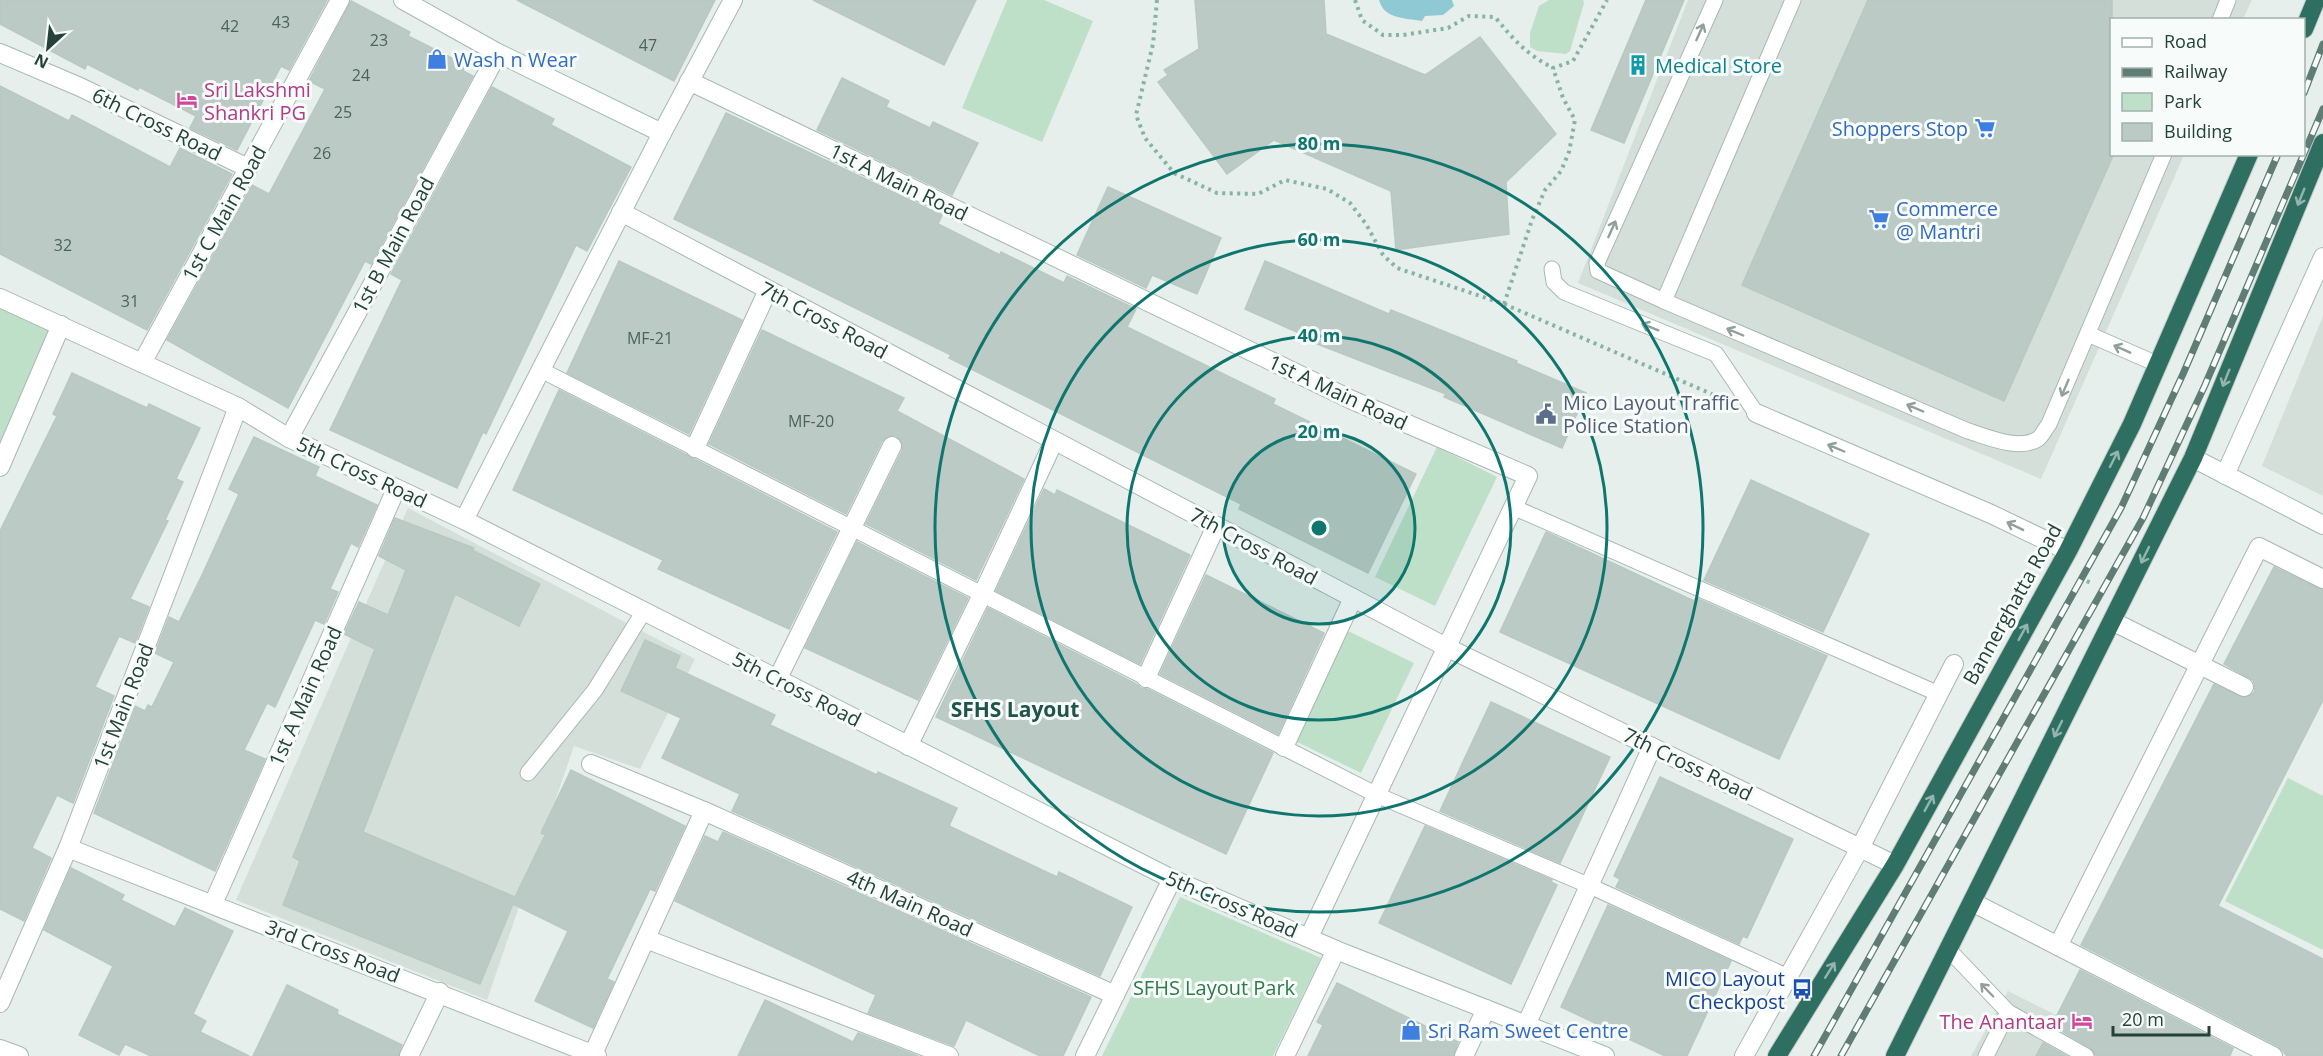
<svg xmlns="http://www.w3.org/2000/svg" width="2323" height="1056" font-family="'Open Sans',sans-serif">
<style>
.built{fill:#d4dfda}
.green{fill:#bfe0c8}
.water{fill:#8ec9d4}
.building{fill:#bbcac4;stroke:#b8c9c2;stroke-width:1.5}
.lines{fill:none;stroke-linecap:round;stroke-linejoin:round}
.lane-casing{stroke:#a8b8b2;stroke-width:17}
.street-casing{stroke:#a8b8b2;stroke-width:20}
.secondary-casing{stroke:#a4bbb3;stroke-width:20}
.highway-casing{stroke:#c2cac8;stroke-width:20}
.path{stroke:#86b3a5;stroke-width:4;stroke-dasharray:3 4.5;stroke-linecap:butt}
.lane{stroke:#fff;stroke-width:15}
.street{stroke:#fff;stroke-width:18}
.secondary{stroke:#fff;stroke-width:18}
.highway{stroke:#2f6f62;stroke-width:18}
.rail-casing{stroke:#5f7d75;stroke-width:7}
.rail{stroke:#f7fbf9;stroke-width:4.5;stroke-dasharray:14;stroke-linecap:butt}
.oneway{stroke:#92a09c}
.oneway2{stroke:#93b5ae}
.ring{fill:none;stroke:#0f766e;stroke-width:3}
.labels{text-anchor:middle;dominant-baseline:central;stroke-width:6;stroke-linejoin:round;paint-order:stroke}
.number-label{font-size:16px;fill:#4a645c}
.shop-label{font-size:20px;fill:#366cbe;stroke:#f7fbf9;text-anchor:start}
.culture-label{font-size:20px;fill:#0d838f;stroke:#f7fbf9;text-anchor:start}
.hotel-label{font-size:20px;fill:#b23c85;stroke:#f7fbf9;text-anchor:start}
.street-label{font-size:20px;fill:#24423a;stroke:#f7fbf9}
.service-label{font-size:20px;fill:#4e5e75;stroke:#f7fbf9;text-anchor:start}
.transit-label{font-size:20px;fill:#164399;stroke:#f7fbf9;text-anchor:end}
.park-label{font-size:20px;fill:#2d7a4b;stroke:#f7fbf9}
.neighbourhood-label{font-size:21px;font-weight:bold;fill:#1f5548;stroke:#f7fbf9}
.centre{fill:#0f766e;stroke:#f7fbf9;stroke-width:3}
.ring-label{font-size:18px;text-anchor:middle;font-weight:bold;fill:#0f766e;stroke:#f7fbf9;stroke-width:6;stroke-linejoin:round;paint-order:stroke}
</style>
<rect width="100%" height="100%" fill="#e6efeb"/>
<g class="built">
<path d="M 1688,0 L 2252,0 L 2243,19 L 2112,20 L 2112,154 L 2184,155 L 2041,479 L 1578,283 Z"/>
<path d="M 2323,316 L 2323,496 L 2262,466 Z"/>
<path d="M 408,508 L 695,659 L 640,769 L 574,746 L 487,1000 L 236,900 Z"/>
<path d="M 2008,991 L 2138,1056 L 1971,1056 Z"/>
</g>
<g class="green">
<path d="M 1007,0 L 1044,0 L 1093,21 L 1042,142 L 962,108 Z"/>
<path d="M 1549,0 L 1583,0 L 1584,3 L 1570,51 L 1566,54 L 1537,51 L 1530,47 L 1530,33 L 1539,6 Z"/>
<path d="M 0,298 L 61,325 L 0,467 Z"/>
<path d="M 1437,447 L 1497,477 L 1435,606 L 1375,577 Z"/>
<path d="M 1346,630 L 1414,663 L 1361,773 L 1293,740 Z"/>
<path d="M 2288,778 L 2323,796 L 2323,950 L 2225,901 Z"/>
<path d="M 1180,897 L 1321,958 L 1273,1056 L 1102,1056 Z"/>
</g>
<path class="water" d="M 1379,0 L 1452,0 L 1454,6 L 1443,15 L 1425,16 L 1422,21 C 1405,18 1384,19 1379,0 Z"/>
<g class="building">
<path d="M 0,0 L 327,0 L 289,70 L 281,66 L 237,150 L 190,128 L 196,116 L 139,87 L 138,90 L 87,64 L 85,69 L 0,24 Z"/>
<path d="M 517,0 L 715,0 L 674,81 Z"/>
<path d="M 813,0 L 976,0 L 944,65 Z"/>
<path d="M 1195,0 L 1324,0 L 1326,34 L 1425,75 L 1480,37 L 1556,134 L 1506,182 L 1509,234 L 1396,250 L 1391,191 L 1274,140 L 1227,174 L 1158,82 L 1168,75 L 1164,70 L 1199,49 Z"/>
<path d="M 1646,0 L 1684,0 L 1624,143 L 1591,130 Z"/>
<path d="M 1868,0 L 2112,0 L 2112,158 L 2004,401 L 1742,285 Z"/>
<path d="M 351,1 L 410,32 L 408,36 L 466,65 L 463,71 L 473,76 L 371,264 L 365,261 L 288,408 L 167,340 L 252,185 L 269,194 L 325,89 L 309,81 Z"/>
<path d="M 842,78 L 889,101 L 886,107 L 930,128 L 933,122 L 978,143 L 952,195 L 817,130 Z"/>
<path d="M 0,86 L 69,121 L 72,115 L 170,167 L 180,148 L 232,174 L 147,330 L 0,254 Z"/>
<path d="M 492,87 L 554,119 L 551,125 L 631,167 L 587,251 L 576,245 L 486,434 L 483,432 L 457,488 L 330,430 L 402,280 L 391,274 Z"/>
<path d="M 726,113 L 942,215 L 938,224 L 1000,255 L 1001,252 L 1064,283 L 1067,276 L 1136,309 L 1127,327 L 1275,399 L 1273,404 L 1416,474 L 1368,573 L 1239,509 L 1241,504 L 949,358 L 951,355 L 674,219 Z"/>
<path d="M 1108,187 L 1221,238 L 1197,294 L 1152,275 L 1146,288 L 1077,255 Z"/>
<path d="M 619,261 L 742,320 L 689,434 L 567,373 Z"/>
<path d="M 1265,261 L 1389,314 L 1391,310 L 1517,361 L 1516,363 L 1586,393 L 1562,448 L 1444,397 L 1446,394 L 1307,340 L 1308,337 L 1245,309 Z"/>
<path d="M 762,330 L 904,398 L 897,411 L 1024,479 L 976,580 L 866,524 L 902,451 L 903,445 L 897,436 L 891,435 L 882,441 L 846,514 L 709,444 Z"/>
<path d="M 72,373 L 147,408 L 149,404 L 200,428 L 176,479 L 183,482 L 165,520 L 168,521 L 130,599 L 149,607 L 135,643 L 119,636 L 95,687 L 114,696 L 73,803 L 57,795 L 32,848 L 51,858 L 24,921 L 0,909 L 0,531 L 57,416 L 53,414 Z"/>
<path d="M 559,390 L 837,532 L 789,629 L 658,569 L 663,560 L 513,490 Z"/>
<path d="M 254,437 L 319,467 L 315,476 L 377,505 L 358,547 L 351,543 L 330,589 L 338,592 L 324,624 L 315,620 L 275,707 L 267,703 L 244,750 L 265,759 L 215,871 L 94,813 L 135,706 L 145,711 L 148,705 L 152,707 L 174,662 L 155,653 L 169,617 L 179,622 L 203,573 L 239,494 L 229,489 Z"/>
<path d="M 1751,480 L 1869,534 L 1823,632 L 1704,580 Z"/>
<path d="M 1044,489 L 1055,495 L 1057,490 L 1190,555 L 1140,664 L 996,591 Z"/>
<path d="M 395,518 L 474,548 L 472,550 L 540,584 L 519,626 L 455,594 L 363,832 L 515,897 L 545,835 L 541,833 L 571,770 L 685,826 L 655,891 L 650,889 L 607,979 L 614,982 L 593,1028 L 535,1001 L 568,931 L 513,904 L 480,984 L 283,905 L 300,861 L 293,857 L 375,649 L 344,634 L 359,602 L 388,615 L 406,570 L 379,556 Z"/>
<path d="M 1546,532 L 1694,601 L 1696,598 L 1827,656 L 1779,759 L 1500,632 Z"/>
<path d="M 857,542 L 968,598 L 918,700 L 805,648 Z"/>
<path d="M 2274,567 L 2323,590 L 2323,700 L 2218,906 L 2323,959 L 2323,1056 L 2287,1056 L 2278,1046 L 2081,945 L 2214,684 L 2244,698 L 2254,693 L 2255,687 L 2253,680 L 2224,664 Z"/>
<path d="M 1206,575 L 1324,633 L 1278,734 L 1160,674 Z"/>
<path d="M 988,608 L 1136,684 L 1141,688 L 1147,689 L 1273,753 L 1226,854 L 936,717 Z"/>
<path d="M 645,640 L 680,656 L 675,668 L 775,715 L 770,725 L 877,775 L 878,772 L 957,808 L 949,826 L 1057,877 L 1059,872 L 1132,907 L 1100,976 L 732,811 L 740,794 L 662,758 L 681,718 L 621,691 Z"/>
<path d="M 1491,702 L 1610,757 L 1560,863 L 1440,811 Z"/>
<path d="M 1660,777 L 1793,839 L 1747,938 L 1743,936 L 1739,944 L 1616,887 L 1620,879 L 1614,876 Z"/>
<path d="M 1425,826 L 1552,880 L 1551,882 L 1557,885 L 1511,984 L 1379,923 Z"/>
<path d="M 723,832 L 1091,997 L 1063,1056 L 1040,1056 L 966,1020 L 954,1046 L 868,1013 L 876,995 L 675,901 L 705,836 L 718,842 Z"/>
<path d="M 71,868 L 124,895 L 121,900 L 175,927 L 185,908 L 233,931 L 193,1014 L 206,1021 L 200,1032 L 249,1056 L 151,1056 L 125,1044 L 119,1055 L 79,1035 L 113,966 L 44,930 Z"/>
<path d="M 1608,905 L 1731,961 L 1687,1056 L 1665,1056 L 1561,1007 Z"/>
<path d="M 2080,970 L 2233,1048 L 2230,1056 L 2096,1056 L 2091,1048 L 2052,1025 Z"/>
<path d="M 1337,983 L 1458,1042 L 1453,1056 L 1308,1056 L 1323,1025 L 1317,1022 Z"/>
<path d="M 287,985 L 338,1010 L 337,1014 L 402,1045 L 398,1056 L 253,1056 Z"/>
<path d="M 765,1000 L 853,1042 L 858,1033 L 918,1056 L 738,1056 Z"/>
<path d="M 2043,1043 L 2066,1056 L 2036,1056 Z"/>
</g>
<g class="lines">
<g class="lane-casing">
<g id="lane">
<path d="M 1715,0 L 1597,263 L 1598,271 L 1664,301 L 1968,431 C 1988,437 2018,451 2038,439 C 2042,436 2046,428 2049,424 L 2164,154"/>
<path d="M 2220,20 L 2228,0"/>
<path d="M 1552,269 L 1554,282 L 1564,292 L 1716,354 L 1756,413"/>
<path d="M 1664,301 L 1793,0"/>
<path d="M 2088,334 L 2157,364"/>
<path d="M 541,370 L 1377,795 L 1590,886 L 1788,977"/>
<path d="M 1513,507 L 1939,694"/>
<path d="M 528,773 L 595,690 L 644,611"/>
<path d="M 1949,950 L 2008,1012 L 1986,1056"/>
<path d="M 2008,1012 L 2086,1056"/>
</g>
</g>
<g class="street-casing">
<g id="street">
<path d="M 0,53 L 80,87 L 248,168"/>
<path d="M 689,81 L 1352,400 L 1528,476 L 1309,937"/>
<path d="M 662,133 L 733,0"/>
<path d="M 621,212 L 1446,647 L 1895,865"/>
<path d="M 0,298 L 238,407 L 289,438 L 464,520"/>
<path d="M 142,363 L 340,0"/>
<path d="M 1756,413 L 1991,514 L 2068,551"/>
<path d="M 289,438 L 498,53"/>
<path d="M 695,448 L 768,290"/>
<path d="M 0,467 L 61,325"/>
<path d="M 2112,621 L 2244,687"/>
<path d="M 1146,678 L 1216,526"/>
<path d="M 777,680 L 892,446"/>
<path d="M 908,746 L 982,595 L 1054,441"/>
<path d="M 1284,747 L 1353,598"/>
<path d="M 591,764 L 704,811 L 1115,995"/>
<path d="M 68,848 L 597,1056"/>
<path d="M 1972,902 L 2058,946"/>
<path d="M 213,904 L 396,489"/>
<path d="M 646,939 L 949,1056"/>
<path d="M 0,1003 L 68,848 L 238,407"/>
<path d="M 1526,1025 L 1652,747"/>
<path d="M 0,1049 L 19,1056"/>
<path d="M 593,1054 L 704,811"/>
<path d="M 409,1056 L 440,992"/>
<path d="M 1085,1056 L 1172,879"/>
<path d="M 1285,1056 L 1336,950"/>
<path d="M 1464,1056 L 1486,1009"/>
<path d="M 1744,1056 L 1860,848 L 1954,664"/>
<path d="M 2273,1056 L 2058,946 L 2259,547 L 2323,579"/>
</g>
</g>
<g class="secondary-casing">
<g id="secondary">
<path d="M 403,0 L 498,53 L 662,133 L 464,520 L 1172,879 L 1336,950 L 1605,1056"/>
<path d="M 2193,458 L 2323,525"/>
<path d="M 2225,475 L 2323,257"/>
</g>
</g>
<g class="highway-casing">
<g id="highway">
<path d="M 2304,29 L 2316,0"/>
<path d="M 1777,1056 L 1895,865 L 2068,551 L 2132,424 L 2249,154"/>
<path d="M 1895,1056 L 2193,458 L 2323,143"/>
</g>
</g>
<g class="path">
<path d="M 1157,0 L 1153,44 L 1136,115 L 1145,138 L 1174,173 L 1217,193 L 1258,194 L 1285,180 L 1327,189 L 1350,203 L 1366,224 L 1383,255 L 1397,268 L 1504,304 L 1714,395"/>
<path d="M 1355,0 L 1362,20 L 1383,35 L 1403,35 L 1448,28 L 1469,16 L 1495,17 C 1513,39 1526,54 1553,68"/>
<path d="M 1504,304 L 1532,220 L 1545,190 L 1561,171 L 1569,152 L 1575,120 L 1563,98 L 1553,68 L 1573,61 L 1607,0"/>
<path d="M 2080,578 L 2093,584"/>
</g>
<use href="#lane" class="lane"/>
<use href="#street" class="street"/>
<use href="#secondary" class="secondary"/>
<use href="#highway" class="highway"/>
<g class="rail-casing">
<g id="rail">
<path d="M 2304,93 L 2323,44"/>
<path d="M 1814,1056 L 2121,508 L 2183,374 L 2278,154"/>
<path d="M 1841,1056 L 2143,518 L 2205,385 L 2323,109"/>
</g>
</g>
<use href="#rail" class="rail"/>
</g>
<defs><path id="oneway-shaft" d="M-6 0H5M1.5-3L5.5 0L1.5 3" fill="none" stroke-width="1.6" stroke-linecap="round" stroke-linejoin="round" transform="scale(1.5)"/></defs>
<g class="oneway">
<use href="#oneway-shaft" transform="translate(1700 32) rotate(-66)"/>
<use href="#oneway-shaft" transform="translate(1612 229) rotate(-66)"/>
<use href="#oneway-shaft" transform="translate(1650 327) rotate(-158)"/>
<use href="#oneway-shaft" transform="translate(1735 332) rotate(-157)"/>
<use href="#oneway-shaft" transform="translate(2122 349) rotate(-156)"/>
<use href="#oneway-shaft" transform="translate(2065 388) rotate(113)"/>
<use href="#oneway-shaft" transform="translate(1915 408) rotate(-157)"/>
<use href="#oneway-shaft" transform="translate(1836 448) rotate(-157)"/>
<use href="#oneway-shaft" transform="translate(2015 526) rotate(-154)"/>
<use href="#oneway-shaft" transform="translate(1987 990) rotate(-134)"/>
</g>
<g class="oneway2">
<use href="#oneway-shaft" transform="translate(2301 197) rotate(112)"/>
<use href="#oneway-shaft" transform="translate(2226 378) rotate(112)"/>
<use href="#oneway-shaft" transform="translate(2114 459) rotate(-63)"/>
<use href="#oneway-shaft" transform="translate(2145 555) rotate(116)"/>
<use href="#oneway-shaft" transform="translate(2023 632) rotate(-61)"/>
<use href="#oneway-shaft" transform="translate(2058 729) rotate(116)"/>
<use href="#oneway-shaft" transform="translate(1929 803) rotate(-61)"/>
<use href="#oneway-shaft" transform="translate(1830 970) rotate(-58)"/>
</g>
<circle cx="1319" cy="528" r="96" fill="#0f766e" fill-opacity=".12"/>
<g class="ring">
<circle cx="1319" cy="528" r="96"/>
<circle cx="1319" cy="528" r="192"/>
<circle cx="1319" cy="528" r="288"/>
<circle cx="1319" cy="528" r="384"/>
</g>
<defs>
<g id="shop-bare" transform="scale(1.62)"><path d="M-5-2.5h2.3a2.7 3.5 0 0 1 5.4 0H5L5.5 6h-11ZM-1.5-2.5h3a1.5 2.3 0 0 0-3 0Z" fill="#3f7fe0" stroke="#f7fbf9" stroke-width="2.5" paint-order="stroke"/></g>
<g id="building-bare" transform="scale(1.62)"><path d="M-4-6H4V6H1V3H-1V6H-4ZM-2.5-4.3h1.7v1.8h-1.7ZM.8-4.3h1.7v1.8H.8ZM-2.5-1h1.7V.8h-1.7ZM.8-1h1.7V.8H.8Z" fill="#0f9aa8" stroke="#f7fbf9" stroke-width="2.5" paint-order="stroke"/></g>
<g id="hotel-bare" transform="scale(1.62)"><path d="M-6-4.5h1.5V1H6V5H4.5V3h-9V5H-6ZM-4 0a1.8 1.8 0 1 1 3.6 0ZM.5 0V-2.5h3Q6-2.5 6 0Z" fill="#d1479c" stroke="#f7fbf9" stroke-width="2.5" paint-order="stroke"/></g>
<g id="supermarket-bare" transform="scale(1.62)"><path d="M-6-5.5h2.5l.6 2H6L4.5 2H-2.5L-4.4-4H-6ZM-1.5 3.2a1.3 1.3 0 1 0 .1 0ZM3 3.2a1.3 1.3 0 1 0 .1 0Z" fill="#3f7fe0" stroke="#f7fbf9" stroke-width="2.5" paint-order="stroke"/></g>
<g id="civic-bare" transform="scale(1.62)"><path d="M-.6-6.5H3V-4.5H.6V-3L4-1V1h2V6H-6V1h2V-1L-.6-3ZM-1.2 2.5V6h2.4V2.5Z" fill="#5c6f8a" stroke="#f7fbf9" stroke-width="2.5" paint-order="stroke"/></g>
<g id="bus-bare" transform="scale(1.62)"><path d="M-5-6H5V4H4V6H2V4H-2V6H-4V4H-5ZM-3.5-4V0h7V-4ZM-3.5 1.2v1.5H-2V1.2ZM2 1.2v1.5H3.5V1.2Z" fill="#1a4fb4" stroke="#f7fbf9" stroke-width="2.5" paint-order="stroke"/></g>
</defs>
<g fill-rule="evenodd">
<use href="#shop-bare" x="437" y="59"/>
<use href="#building-bare" x="1638" y="65"/>
<use href="#hotel-bare" x="187" y="100"/>
<use href="#supermarket-bare" x="1985" y="128"/>
<use href="#supermarket-bare" x="1879" y="219"/>
<use href="#civic-bare" x="1546" y="414"/>
<use href="#bus-bare" x="1802" y="989"/>
<use href="#hotel-bare" x="2082" y="1021"/>
<use href="#shop-bare" x="1411" y="1030"/>
</g>
<g class="labels">
<g class="number-label">
<text x="281" y="22">43</text>
<text x="230" y="26">42</text>
<text x="379" y="40">23</text>
<text x="648" y="45">47</text>
<text x="361" y="75">24</text>
<text x="343" y="112">25</text>
<text x="322" y="153">26</text>
<text x="63" y="245">32</text>
<text x="130" y="301">31</text>
<text x="650" y="338">MF-21</text>
<text x="811" y="421">MF-20</text>
</g>
<g class="shop-label">
<text x="454" y="59">Wash n Wear</text>
<text x="1968" y="128" text-anchor="end">Shoppers Stop</text>
<text x="1896" y="208">Commerce<tspan x="1896" dy="23">@ Mantri</tspan></text>
<text x="1428" y="1030">Sri Ram Sweet Centre</text>
</g>
<g class="culture-label">
<text x="1655" y="65">Medical Store</text>
</g>
<g class="hotel-label">
<text x="204" y="89">Sri Lakshmi<tspan x="204" dy="23">Shankri PG</tspan></text>
<text x="2065" y="1021" text-anchor="end">The Anantaar</text>
</g>
<g class="street-label">
<text transform="translate(157 124) rotate(26)">6th Cross Road</text>
<text transform="translate(899 182) rotate(26)">1st A Main Road</text>
<text transform="translate(224 213) rotate(-61)">1st C Main Road</text>
<text transform="translate(393 245) rotate(-62)">1st B Main Road</text>
<text transform="translate(824 320) rotate(28)">7th Cross Road</text>
<text transform="translate(1338 392) rotate(25)">1st A Main Road</text>
<text transform="translate(362 472) rotate(25)">5th Cross Road</text>
<text transform="translate(1254 546) rotate(28)">7th Cross Road</text>
<text transform="translate(2012 604) rotate(-61)">Bannerghatta Road</text>
<text transform="translate(797 689) rotate(27)">5th Cross Road</text>
<text transform="translate(305 696) rotate(-66)">1st A Main Road</text>
<text transform="translate(123 706) rotate(-69)">1st Main Road</text>
<text transform="translate(1688 764) rotate(26)">7th Cross Road</text>
<text transform="translate(910 903) rotate(24)">4th Main Road</text>
<text transform="translate(1232 904) rotate(23)">5th Cross Road</text>
<text transform="translate(333 951) rotate(21)">3rd Cross Road</text>
</g>
<g class="service-label">
<text x="1563" y="402">Mico Layout Traffic<tspan x="1563" dy="23">Police Station</tspan></text>
</g>
<g class="transit-label">
<text x="1785" y="978">MICO Layout<tspan x="1785" dy="23">Checkpost</tspan></text>
</g>
<g class="park-label">
<text x="1214" y="987">SFHS Layout Park</text>
</g>
<g class="neighbourhood-label">
<text x="1015" y="709">SFHS Layout</text>
</g>
</g>
<circle cx="1319" cy="528" r="9" class="centre"/>
<g class="ring-label">
<text x="1319" y="150">80 m</text>
<text x="1319" y="246">60 m</text>
<text x="1319" y="342">40 m</text>
<text x="1319" y="438">20 m</text>
</g>
<rect x="2110" y="18" width="195" height="138" fill="#f7fbf9" stroke="#a3b1ad" stroke-width="1.5"/>
<rect x="2122" y="38" width="30" height="9" fill="#ffffff" stroke="#a3b1ad" stroke-width="1.5"/>
<text x="2164" y="48" font-size="18" fill="#24423a">Road</text>
<rect x="2122" y="68" width="30" height="9" fill="#5f7d75" stroke="#a3b1ad" stroke-width="1.5"/>
<text x="2164" y="78" font-size="18" fill="#24423a">Railway</text>
<rect x="2122" y="93" width="30" height="18" fill="#bfe0c8" stroke="#a3b1ad" stroke-width="1.5"/>
<text x="2164" y="108" font-size="18" fill="#24423a">Park</text>
<rect x="2122" y="123" width="30" height="18" fill="#bbcac4" stroke="#a3b1ad" stroke-width="1.5"/>
<text x="2164" y="138" font-size="18" fill="#24423a">Building</text>
<g transform="translate(48 48) rotate(207)" stroke="#f7fbf9" stroke-width="4.5" paint-order="stroke">
<path d="M0-4.5L10 22L0 15L-10 22Z" fill="#24423a"/>
<text y="-9" font-size="16" font-weight="bold" text-anchor="middle" fill="#24423a">N</text>
</g>
<path d="M2113 1026v9h96v-9" fill="none" stroke="#24423a" stroke-width="3"/>
<text x="2122" y="1026" font-size="18" fill="#24423a" stroke="#f7fbf9" stroke-width="4.5" paint-order="stroke">20 m</text>
</svg>
